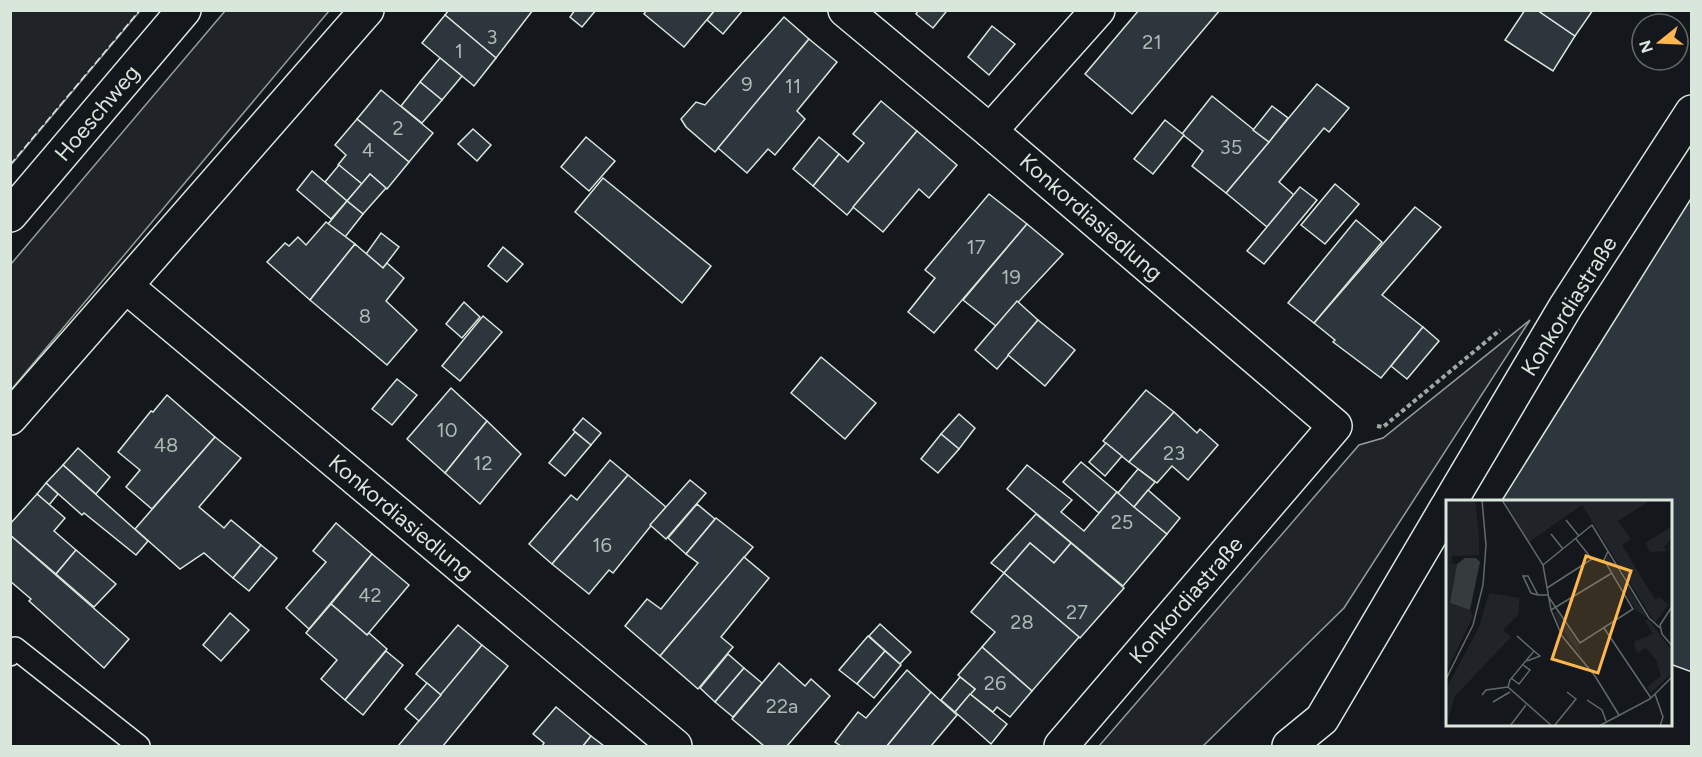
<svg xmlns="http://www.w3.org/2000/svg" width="1702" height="757" font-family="Figtree,sans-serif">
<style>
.green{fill:#202428;stroke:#939e99;stroke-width:1.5}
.building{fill:#2c363c;stroke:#d8e6dc;stroke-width:1.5}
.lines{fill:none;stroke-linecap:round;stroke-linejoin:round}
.service-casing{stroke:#d8e6dc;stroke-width:24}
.minor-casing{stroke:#d8e6dc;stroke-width:36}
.path{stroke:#9da8a2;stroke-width:4;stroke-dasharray:4.5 3;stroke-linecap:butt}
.service{stroke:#14181c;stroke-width:21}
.minor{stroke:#14181c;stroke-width:33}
.fence{stroke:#d8e6dc;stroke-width:1.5;stroke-dasharray:8 3;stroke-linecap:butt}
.labels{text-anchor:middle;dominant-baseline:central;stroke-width:4.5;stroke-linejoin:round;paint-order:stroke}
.number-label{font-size:20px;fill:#adbab4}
.street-label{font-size:22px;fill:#d8e6dc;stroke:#14181c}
.inset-road{fill:none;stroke:#626a69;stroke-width:1.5}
.view{fill:#ffb74d;fill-opacity:0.15;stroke:#ffb74d;stroke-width:3}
.inset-edge{fill:none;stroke:#d8e6dc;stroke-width:3}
</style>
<rect width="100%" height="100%" fill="#14181c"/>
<g class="green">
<path d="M 11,10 L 140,11 L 11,165 L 10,11 Z"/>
<path d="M 225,11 L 329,11 L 11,390 L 11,264 Z"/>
<path d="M 1530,320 L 1344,608 L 1203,746 L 1099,746 L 1359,445 L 1383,438 Z"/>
</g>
<g class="building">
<path d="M 449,10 L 533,10 L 496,58 L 445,15 Z"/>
<path d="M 575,10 L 596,10 L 582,27 L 570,17 Z"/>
<path d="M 647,10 L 715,10 L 684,47 L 644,14 Z"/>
<path d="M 715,10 L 743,10 L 723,34 L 707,20 Z"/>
<path d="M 919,10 L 943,10 L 946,12 L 933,28 L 916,14 Z"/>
<path d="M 1139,10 L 1220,10 L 1132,114 L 1085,74 Z"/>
<path d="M 1525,10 L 1537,10 L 1575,36 L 1553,71 L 1505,40 Z"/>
<path d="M 1537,10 L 1593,10 L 1575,36 Z"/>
<path d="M 445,15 L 496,58 L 474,86 L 422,43 Z"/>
<path d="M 784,17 L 809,39 L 715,152 L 686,127 L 681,119 L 696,102 L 705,105 Z"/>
<path d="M 992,26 L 1015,44 L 989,75 L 968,57 Z"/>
<path d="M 809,39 L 837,62 L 797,111 L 805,119 L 775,155 L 768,149 L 747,173 L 718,148 Z"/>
<path d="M 440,58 L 462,76 L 442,100 L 420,82 Z"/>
<path d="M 420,82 L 442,100 L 422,123 L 401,106 Z"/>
<path d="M 1317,84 L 1349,108 L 1329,132 L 1324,128 L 1279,182 L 1294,195 L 1267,227 L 1226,193 Z"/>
<path d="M 381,90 L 433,133 L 409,162 L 357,119 Z"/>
<path d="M 1212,96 L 1269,142 L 1226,193 L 1192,166 L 1203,151 L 1182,134 Z"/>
<path d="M 881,101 L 917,131 L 847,215 L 813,186 L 839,154 L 848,162 L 864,143 L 853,134 Z"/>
<path d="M 1272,106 L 1288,118 L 1269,142 L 1253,130 Z"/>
<path d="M 357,119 L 409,162 L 387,189 L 370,174 L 362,184 L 338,165 L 346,155 L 335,145 Z"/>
<path d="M 1165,120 L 1184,135 L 1153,174 L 1134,159 Z"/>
<path d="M 473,129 L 491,145 L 477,161 L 458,144 Z"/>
<path d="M 917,131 L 957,165 L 929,198 L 919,189 L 883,232 L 853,207 Z"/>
<path d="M 586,137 L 615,161 L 589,191 L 561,167 Z"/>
<path d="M 819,137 L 839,154 L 813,186 L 793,169 Z"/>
<path d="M 339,165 L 362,184 L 347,201 L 325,182 Z"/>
<path d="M 312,171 L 347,201 L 331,219 L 297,190 Z"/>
<path d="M 370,174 L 386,188 L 363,214 L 347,201 Z"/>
<path d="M 603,178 L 711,266 L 682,303 L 575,212 Z"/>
<path d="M 1335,184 L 1359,204 L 1325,244 L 1301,225 Z"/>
<path d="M 1300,187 L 1317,200 L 1264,264 L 1247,251 Z"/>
<path d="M 989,194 L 1027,224 L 934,333 L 908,312 L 935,278 L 925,270 Z"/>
<path d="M 1692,197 L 1692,672 L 1670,664 L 1670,502 L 1501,502 Z"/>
<path d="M 347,201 L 363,214 L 345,237 L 328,224 Z"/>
<path d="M 1415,207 L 1441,227 L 1382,295 L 1423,327 L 1381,378 L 1333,342 L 1335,340 L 1314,323 Z"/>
<path d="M 1356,220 L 1382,242 L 1314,323 L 1288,303 Z"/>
<path d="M 326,222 L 355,244 L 310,300 L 267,262 L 285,243 L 289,246 L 298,237 L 306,245 Z"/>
<path d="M 1027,224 L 1063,254 L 996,326 L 963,300 Z"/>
<path d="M 381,233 L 399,247 L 383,268 L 366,254 Z"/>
<path d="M 355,244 L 383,268 L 387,263 L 404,278 L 386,301 L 417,330 L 387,365 L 310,300 Z"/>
<path d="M 503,247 L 523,264 L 507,282 L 488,266 Z"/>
<path d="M 1017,301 L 1038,320 L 997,369 L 975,350 Z"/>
<path d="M 464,302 L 480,317 L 462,338 L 446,324 Z"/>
<path d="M 483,316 L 502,332 L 460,381 L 442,366 Z"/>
<path d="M 1038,320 L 1075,350 L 1045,386 L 1008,355 Z"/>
<path d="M 1423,327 L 1439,341 L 1407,379 L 1391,366 Z"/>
<path d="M 821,357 L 876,403 L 845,439 L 791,393 Z"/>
<path d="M 397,379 L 417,395 L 392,425 L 372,409 Z"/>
<path d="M 451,388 L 487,421 L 445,473 L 407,439 Z"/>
<path d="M 1146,390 L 1174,412 L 1129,462 L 1103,441 Z"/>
<path d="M 167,395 L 215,437 L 152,509 L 126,487 L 140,470 L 118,452 L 151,411 L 153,412 Z"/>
<path d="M 1174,412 L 1197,433 L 1200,429 L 1218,445 L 1188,480 L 1172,466 L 1157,483 L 1129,462 Z"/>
<path d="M 959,414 L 975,428 L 959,449 L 941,434 Z"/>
<path d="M 583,418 L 601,433 L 591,445 L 573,430 Z"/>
<path d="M 487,421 L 521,454 L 480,504 L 445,473 Z"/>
<path d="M 575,432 L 591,445 L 565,476 L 549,463 Z"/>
<path d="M 941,434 L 959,449 L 938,473 L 921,459 Z"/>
<path d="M 215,437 L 241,458 L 199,507 L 224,528 L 231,520 L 261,545 L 233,578 L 204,553 L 180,569 L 135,529 Z"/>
<path d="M 1106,443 L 1122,456 L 1105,476 L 1089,462 Z"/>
<path d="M 78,448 L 110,477 L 96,494 L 63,465 Z"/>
<path d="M 610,460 L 628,475 L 552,564 L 529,544 L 571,495 L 577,500 Z"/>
<path d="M 1081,462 L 1117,492 L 1099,513 L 1063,482 Z"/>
<path d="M 63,465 L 148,541 L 136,555 L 84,513 L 82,515 L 46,483 Z"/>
<path d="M 1027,465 L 1072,500 L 1061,512 L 1084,531 L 1117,492 L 1167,534 L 1123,586 L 1007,489 Z"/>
<path d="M 1138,469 L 1155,482 L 1134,507 L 1118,493 Z"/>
<path d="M 628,475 L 666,507 L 613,573 L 609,570 L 589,594 L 552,564 Z"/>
<path d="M 690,480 L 706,493 L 666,539 L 650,525 Z"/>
<path d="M 46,483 L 58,494 L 49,505 L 37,494 Z"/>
<path d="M 1148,490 L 1180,518 L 1167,534 L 1134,507 Z"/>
<path d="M 37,494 L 65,518 L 54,531 L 76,550 L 56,574 L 10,535 L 10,524 Z"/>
<path d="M 697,504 L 715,519 L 686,554 L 668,538 Z"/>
<path d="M 1036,514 L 1071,543 L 1054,563 L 1030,543 L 1004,573 L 991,563 Z"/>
<path d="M 716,518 L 753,547 L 660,656 L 625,626 L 647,599 L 661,609 L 698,563 L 686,554 Z"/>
<path d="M 336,523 L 372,554 L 309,629 L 286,608 L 326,562 L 313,551 Z"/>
<path d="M 10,535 L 129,639 L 104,668 L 29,601 L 31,599 L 10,581 Z"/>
<path d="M 1030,543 L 1054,563 L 1071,543 L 1124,588 L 1080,638 L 1004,573 Z"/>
<path d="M 261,545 L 277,558 L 249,591 L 233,578 Z"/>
<path d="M 76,550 L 116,584 L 94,607 L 56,574 Z"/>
<path d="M 372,554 L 409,585 L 367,635 L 331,604 Z"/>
<path d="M 744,557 L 769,578 L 721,637 L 733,647 L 698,689 L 660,656 Z"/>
<path d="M 1004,573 L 1079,637 L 1032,691 L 982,647 L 995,632 L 971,612 Z"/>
<path d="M 331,604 L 367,635 L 369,633 L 387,649 L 345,700 L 321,679 L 337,660 L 306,633 Z"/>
<path d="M 230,613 L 249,630 L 221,661 L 203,645 Z"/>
<path d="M 880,624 L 911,652 L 900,664 L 869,636 Z"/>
<path d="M 458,625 L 482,645 L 441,695 L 416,674 Z"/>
<path d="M 868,636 L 885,651 L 857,684 L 839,670 Z"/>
<path d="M 482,645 L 508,666 L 443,746 L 398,746 Z"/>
<path d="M 982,647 L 1032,691 L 1010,717 L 997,707 L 993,712 L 970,694 L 975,689 L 958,675 Z"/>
<path d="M 386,651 L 403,665 L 363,715 L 345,700 Z"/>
<path d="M 885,651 L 901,665 L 874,698 L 857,684 Z"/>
<path d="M 728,654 L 744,668 L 715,702 L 700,688 Z"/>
<path d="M 779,663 L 805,686 L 811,679 L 830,696 L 787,746 L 764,746 L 732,719 Z"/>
<path d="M 744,668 L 762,683 L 733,717 L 715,702 Z"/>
<path d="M 907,670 L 931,692 L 887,746 L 841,746 L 835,742 L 858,712 L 866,718 Z"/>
<path d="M 960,677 L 975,689 L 955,712 L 941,700 Z"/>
<path d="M 427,683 L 441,695 L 419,721 L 405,709 Z"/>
<path d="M 931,692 L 957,715 L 931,746 L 887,746 Z"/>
<path d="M 970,694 L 1007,724 L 991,744 L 955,712 Z"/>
<path d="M 556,707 L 591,736 L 583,746 L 542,746 L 544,743 L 533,734 Z"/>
<path d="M 591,736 L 604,746 L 583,746 Z"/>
</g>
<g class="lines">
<g class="service-casing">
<path id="service" d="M 10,655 L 15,648 L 139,746"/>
</g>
<g class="minor-casing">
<g id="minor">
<path d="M 845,10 L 990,131 L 1335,426 L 1061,746"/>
<path d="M 990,131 L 1098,10"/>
<path d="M 10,215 L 184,10"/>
<path d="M 127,287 L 675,746"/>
<path d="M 10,418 L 367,10"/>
<path d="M 1450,502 L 1566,306 L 1692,112"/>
<path d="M 1289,746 L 1322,719 L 1447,507"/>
</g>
</g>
<path class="path" d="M 1377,426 L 1383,427 L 1500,330"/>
<use href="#service" class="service"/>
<use href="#minor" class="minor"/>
<path class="fence" d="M 10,165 L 140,10"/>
</g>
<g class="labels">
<g class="number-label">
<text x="492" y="37">3</text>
<text x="1152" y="42">21</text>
<text x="459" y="51">1</text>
<text x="747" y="84">9</text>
<text x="793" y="86">11</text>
<text x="398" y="128">2</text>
<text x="1231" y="147">35</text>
<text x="368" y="150">4</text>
<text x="976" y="247">17</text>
<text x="1011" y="277">19</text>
<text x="365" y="316">8</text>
<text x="447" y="430">10</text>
<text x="166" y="445">48</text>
<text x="1174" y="453">23</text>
<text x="483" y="463">12</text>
<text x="1122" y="522">25</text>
<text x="602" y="545">16</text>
<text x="370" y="595">42</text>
<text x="1077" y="612">27</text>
<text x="1022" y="622">28</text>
<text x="995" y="683">26</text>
<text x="782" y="706">22a</text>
</g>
<g class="street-label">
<text transform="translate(97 113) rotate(-50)">Hoeschweg</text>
<text transform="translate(1091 217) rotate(41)">Konkordiasiedlung</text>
<text transform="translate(1569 306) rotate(-58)">Konkordiastraße</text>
<text transform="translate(401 517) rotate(40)">Konkordiasiedlung</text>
<text transform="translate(1186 600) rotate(-49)">Konkordiastraße</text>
</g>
</g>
<g transform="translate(1446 500)">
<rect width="226" height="226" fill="#14181c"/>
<path d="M 0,0 L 29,0 L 33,35 L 33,55 L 7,56 L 5,63 L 11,64 L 4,103 L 24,110 L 27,116 L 0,173 ZM 58,0 L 205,0 L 172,21 L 185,39 L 176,45 L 209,100 L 214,97 L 222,105 L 209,123 L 136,5 L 82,43 ZM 226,26 L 226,36 L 218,48 L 221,51 L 204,52 L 199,43 ZM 161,55 L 162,55 L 201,118 L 190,110 L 160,61 ZM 43,93 L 74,98 L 72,115 L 57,130 L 65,137 L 9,196 L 0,226 L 0,189 L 33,127 ZM 111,110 L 132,144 L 136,157 L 112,124 L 108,113 ZM 202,119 L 226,151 L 226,173 L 205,193 L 201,187 L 215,176 L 210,160 L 200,148 L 192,153 L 188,146 L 189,141 L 207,134 L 199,121 Z" fill="#202428"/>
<path d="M 19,58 L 30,58 L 34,62 L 24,110 L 4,103 L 11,64 Z" fill="#363b3e"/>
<path class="inset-road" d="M 56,0 L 97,65 L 105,110 L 116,136 L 149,176 L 173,215M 120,20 L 133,36M 105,34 L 117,49M 97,65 L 146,25 L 203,118 L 214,128M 101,88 L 146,59 L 130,39M 92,95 L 85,93 L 77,76 L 82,76 L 92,95 L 102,95M 102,96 L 134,143 L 187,109 L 158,60 L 162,51M 227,105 L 214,125 L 216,134 L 227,147M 105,110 L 166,73M 158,128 L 205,198M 71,136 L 88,151M 81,161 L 94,156 L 88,151 L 64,180 L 62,187 L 106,226M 65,178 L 73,184 L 84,170 L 77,165M 0,179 L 27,125 L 37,85 L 40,45 L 36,0M 209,194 L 217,217 L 214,226M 36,195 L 40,190 L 62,187M 141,200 L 156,210 L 160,221M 47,202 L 64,192M 64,226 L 80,205M 108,226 L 130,199 L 121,192M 153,226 L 204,199 L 227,176"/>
<path class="view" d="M 140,56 L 185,71 L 152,173 L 106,159 Z"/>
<rect width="226" height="226" class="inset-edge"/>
</g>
<rect width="1702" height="757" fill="none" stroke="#d8e6dc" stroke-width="24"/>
<g transform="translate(1660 42) rotate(252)"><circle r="28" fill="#14181c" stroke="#626a69" stroke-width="1.5"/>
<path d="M0-4.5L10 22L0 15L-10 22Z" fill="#ffb74d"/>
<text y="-9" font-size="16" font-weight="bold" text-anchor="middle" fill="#d8e6dc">N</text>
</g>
</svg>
